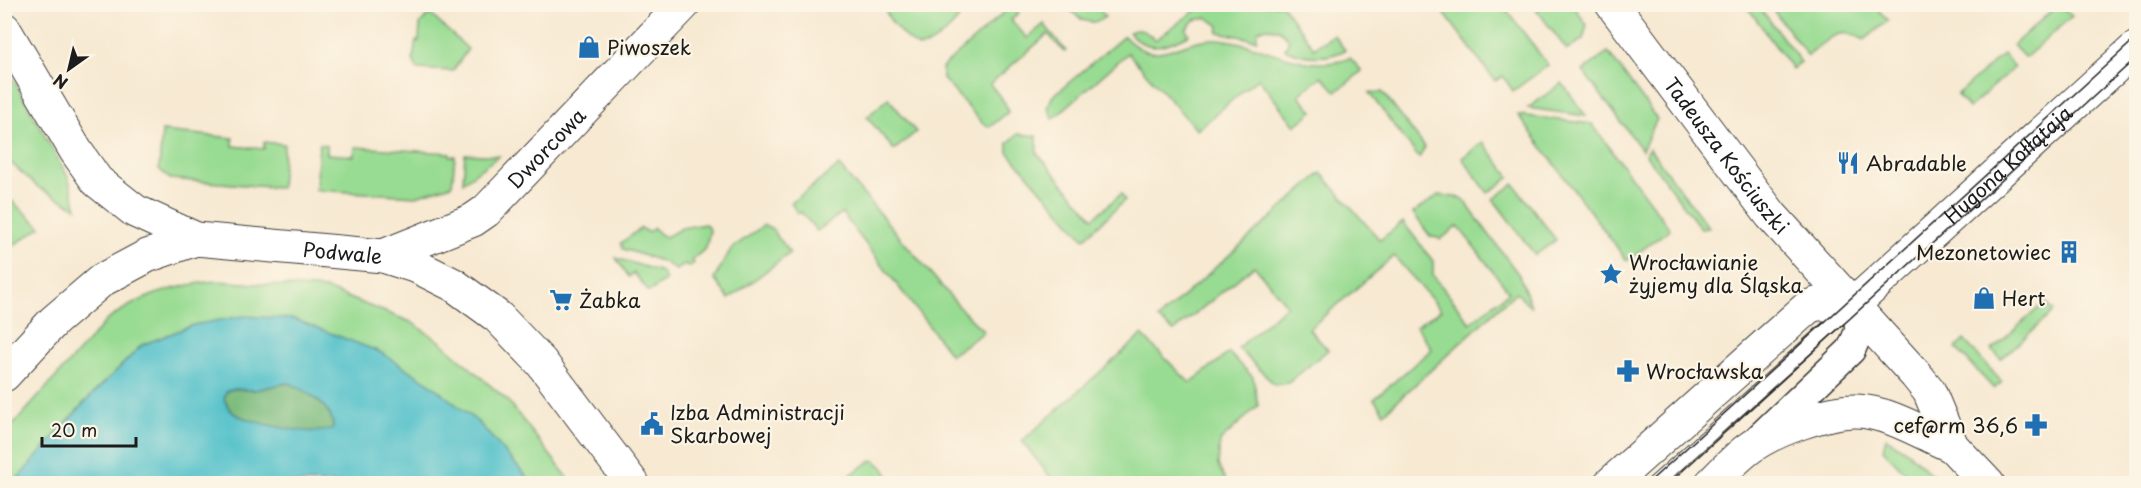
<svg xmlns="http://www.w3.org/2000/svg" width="2141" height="488" font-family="'Playpen Sans',sans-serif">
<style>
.green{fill:#98db92;stroke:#5a7c57;stroke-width:1.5}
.forest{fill:#7abb7c;stroke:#4b6c4c;stroke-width:1.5}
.water{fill:#53c1ca;stroke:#386e73;stroke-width:1.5;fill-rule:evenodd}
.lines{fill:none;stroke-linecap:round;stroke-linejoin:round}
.service-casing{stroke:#3d3b37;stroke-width:16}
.minor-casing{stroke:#3d3b37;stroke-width:31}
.tertiary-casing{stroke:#3d3b37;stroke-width:35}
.secondary-casing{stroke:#3d3b37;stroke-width:35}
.service{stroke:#fff;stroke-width:14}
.minor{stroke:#fff;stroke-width:28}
.tertiary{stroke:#fff;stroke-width:33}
.secondary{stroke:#fff;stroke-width:33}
.tram{stroke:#1c1c1c;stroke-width:1.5}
.labels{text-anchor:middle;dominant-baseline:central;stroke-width:4.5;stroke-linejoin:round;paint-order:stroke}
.poi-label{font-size:20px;fill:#1c1c1c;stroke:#fcf5e5;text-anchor:start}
.street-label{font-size:20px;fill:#1c1c1c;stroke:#fcf5e5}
</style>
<rect width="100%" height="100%" fill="#fcf5e5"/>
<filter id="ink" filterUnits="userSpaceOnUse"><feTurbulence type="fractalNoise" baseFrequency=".0167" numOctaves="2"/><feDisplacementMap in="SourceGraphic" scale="12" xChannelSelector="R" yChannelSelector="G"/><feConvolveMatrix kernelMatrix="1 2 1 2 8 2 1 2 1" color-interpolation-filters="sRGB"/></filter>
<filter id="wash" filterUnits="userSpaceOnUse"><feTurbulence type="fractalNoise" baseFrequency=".008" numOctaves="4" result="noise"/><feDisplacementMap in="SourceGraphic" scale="24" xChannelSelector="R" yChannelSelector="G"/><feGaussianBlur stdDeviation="1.35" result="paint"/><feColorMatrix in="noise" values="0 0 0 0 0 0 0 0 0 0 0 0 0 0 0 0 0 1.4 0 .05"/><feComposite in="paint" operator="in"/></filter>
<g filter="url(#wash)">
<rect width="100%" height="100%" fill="#f7e9d2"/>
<g class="green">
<path d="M 1204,4 L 1282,5 L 1314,48 L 1334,35 L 1345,50 C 1325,60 1305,58 1285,49 L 1289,40 L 1279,29 L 1262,28 L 1257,32 L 1257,40 L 1218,32 L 1219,26 L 1208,18 L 1194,20 L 1186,29 L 1189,35 C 1166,46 1147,54 1129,32 C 1141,27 1147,32 1155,40 Z"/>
<path d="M 884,5 L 963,5 C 964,20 934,46 919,47 C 906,41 885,18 884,5 Z"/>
<path d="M 1012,5 L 1019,13 L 1011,20 L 1027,38 L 1044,24 L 1066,51 L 1064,52 L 1048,34 L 990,84 L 1005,103 L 1008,112 L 990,127 L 983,124 L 943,79 L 942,68 Z"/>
<path d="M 1066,5 L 1096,5 L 1105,17 C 1089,29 1076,17 1066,5 Z"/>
<path d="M 1438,5 L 1503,5 L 1548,65 L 1513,91 L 1503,76 L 1495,81 Z"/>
<path d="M 1533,5 L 1573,5 L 1587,25 L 1583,39 L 1567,50 Z"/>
<path d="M 1746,5 L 1758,5 L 1801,62 L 1792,69 Z"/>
<path d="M 1769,5 L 1874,5 L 1888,21 L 1864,40 C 1840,24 1827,40 1808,56 Z"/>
<path d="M 2058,5 L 2072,16 L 2025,58 L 2013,45 Z"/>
<path d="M 430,14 L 468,49 L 453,71 L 417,69 L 413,59 L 416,41 L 419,41 L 420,24 Z"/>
<path d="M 1124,36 C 1157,72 1179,37 1217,39 C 1262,42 1305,76 1350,58 L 1362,71 L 1336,92 L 1322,76 L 1299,95 L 1313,111 L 1295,126 L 1258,78 L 1197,130 L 1128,53 L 1053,119 L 1048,108 L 1052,97 Z"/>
<path d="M 1608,52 L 1657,119 L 1642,150 L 1583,71 Z"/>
<path d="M 2003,54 L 2015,67 L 1969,108 L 1957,95 Z"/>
<path d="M 5,65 L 68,177 L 77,208 L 39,188 L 5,158 Z"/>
<path d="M 1562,83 L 1586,116 L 1528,108 Z"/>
<path d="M 1382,92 L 1425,147 L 1419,158 L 1369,93 Z"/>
<path d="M 888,98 L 916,132 L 894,150 L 867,117 Z"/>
<path d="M 1518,115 L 1592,124 L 1670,229 L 1627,261 Z"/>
<path d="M 162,131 L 233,138 L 233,146 L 264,149 L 264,142 L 284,144 L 281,188 L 170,179 L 159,169 Z"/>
<path d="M 1018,134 L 1037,136 L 1037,153 L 1093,218 L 1121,194 L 1125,200 L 1084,239 L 1008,152 L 1008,143 Z"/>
<path d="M 1483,142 L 1510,177 L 1488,193 L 1462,158 Z"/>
<path d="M 319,144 L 327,145 L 327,154 L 354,156 L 355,147 L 450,153 L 450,156 L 455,156 L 452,185 L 416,196 L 316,190 Z"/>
<path d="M 1649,148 L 1709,228 L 1701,229 L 1646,155 Z"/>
<path d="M 465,154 L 499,156 L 463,182 Z"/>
<path d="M 839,166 L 962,310 L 984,332 L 951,355 L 842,213 L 817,231 L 801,212 L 798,214 L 791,203 Z"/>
<path d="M 1321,173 L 1380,240 L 1403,222 L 1433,261 L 1433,275 L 1470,323 L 1509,292 L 1458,226 L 1441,239 L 1430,236 L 1413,213 L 1439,195 L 1462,198 L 1519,275 L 1532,308 L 1516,292 L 1384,413 L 1374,399 L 1432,349 L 1416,326 L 1441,310 L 1394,256 L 1309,329 L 1328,350 L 1288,383 L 1275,385 L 1238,348 L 1287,305 L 1254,266 L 1174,331 L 1158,319 Z"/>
<path d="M 1514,184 L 1556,240 L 1535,255 L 1493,199 Z"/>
<path d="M 5,195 L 41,227 L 8,249 L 5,246 Z"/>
<path d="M 705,224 L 710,230 L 706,248 L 692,260 L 694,263 L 689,267 L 686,264 L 676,270 L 664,262 L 623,249 L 621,243 L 641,228 L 648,232 L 654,228 L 659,234 L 666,237 L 682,228 Z"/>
<path d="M 764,225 L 771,228 L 790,253 L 729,299 L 714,279 L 731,249 Z"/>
<path d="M 616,258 L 662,272 L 666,280 L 649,292 L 634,273 L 629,277 Z"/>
<path d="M 216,281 L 326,289 L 411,322 L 441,342 L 508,401 L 572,483 L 532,483 L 479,423 L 429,383 L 142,345 L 82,405 L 14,483 L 5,484 L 5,434 L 106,321 C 138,296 177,285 216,281 Z"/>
<path d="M 2045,302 L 2054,311 L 2001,359 L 1992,350 Z"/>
<path d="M 1142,335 L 1190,383 L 1229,353 L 1253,377 L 1258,406 L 1220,441 L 1218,465 L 1227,483 L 1055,483 L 1022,441 Z"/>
<path d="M 1964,340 L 2002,382 L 1994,389 L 1956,348 Z"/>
<path d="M 1886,438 L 1907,451 L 1940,483 L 1914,483 L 1883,449 Z"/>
<path d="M 872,460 C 880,462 888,472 888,479 L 884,483 L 839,483 Z"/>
</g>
<path class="forest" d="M 290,383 C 306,390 335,408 333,428 C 318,438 250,423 235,414 C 229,410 227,405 224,399 L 226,392 C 235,386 244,391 255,390 C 267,388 277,384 290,383 Z"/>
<path class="water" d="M 244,316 L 294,319 L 380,352 L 429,383 L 479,423 L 532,483 L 14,483 L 82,405 L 142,345 L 193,325 ZM 289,383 C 305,390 335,408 333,428 C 318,438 251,423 235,414 C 229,410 227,405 224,399 L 226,392 C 235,386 244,391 255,390 C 267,388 277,384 289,383 Z"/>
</g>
<g filter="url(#ink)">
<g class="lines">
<g class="service-casing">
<path id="service" d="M 1654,484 L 1849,309"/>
</g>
<g class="minor-casing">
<path id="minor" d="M 1759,438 L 1851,350 L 1860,329 L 1854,304"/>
</g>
<g class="tertiary-casing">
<g id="tertiary">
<path id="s1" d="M 1612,4 L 1771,215 L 1916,375 L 1929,391 L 1952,446 L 1988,484"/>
<path d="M 4,29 L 76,151 L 97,181 L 135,211 L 196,239"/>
<path id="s2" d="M 383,256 L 473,220 L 486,211 L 684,4"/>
<path id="s3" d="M 1610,484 L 1808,307 L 1816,304 L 1854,304 L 2136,48"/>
<path d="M 1711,484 C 1723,472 1735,459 1748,449 C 1771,431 1828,410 1857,411 C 1889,412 1923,434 1952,446"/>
</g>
</g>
<g class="secondary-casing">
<g id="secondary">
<path id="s4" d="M 4,375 L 54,321 L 102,280 L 147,256 L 196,239 L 383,256 L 418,267 L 454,285 L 498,317 L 541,362 L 633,484"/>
</g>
</g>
<use href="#service" class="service"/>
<use href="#minor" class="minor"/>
<use href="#tertiary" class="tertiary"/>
<use href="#secondary" class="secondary"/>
<g class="tram">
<path d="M 1647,484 L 2136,38"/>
<path d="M 1668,484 L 2136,58"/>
</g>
</g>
</g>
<defs>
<g id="shop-bare" transform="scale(1.8)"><path d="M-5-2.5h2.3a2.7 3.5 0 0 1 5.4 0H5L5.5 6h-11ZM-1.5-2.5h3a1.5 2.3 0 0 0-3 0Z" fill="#1f6fb2" stroke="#fcf5e5" stroke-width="2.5" paint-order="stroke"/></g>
<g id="restaurant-bare" transform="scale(1.8)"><path d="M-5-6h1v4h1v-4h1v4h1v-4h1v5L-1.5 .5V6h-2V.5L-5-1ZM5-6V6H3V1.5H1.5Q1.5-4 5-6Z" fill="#1f6fb2" stroke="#fcf5e5" stroke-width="2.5" paint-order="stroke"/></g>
<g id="building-bare" transform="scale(1.8)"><path d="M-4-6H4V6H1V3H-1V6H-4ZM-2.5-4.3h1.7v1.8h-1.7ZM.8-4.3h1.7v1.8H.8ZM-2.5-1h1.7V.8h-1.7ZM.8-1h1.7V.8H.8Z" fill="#1f6fb2" stroke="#fcf5e5" stroke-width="2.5" paint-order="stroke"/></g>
<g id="sight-bare" transform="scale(1.8)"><path d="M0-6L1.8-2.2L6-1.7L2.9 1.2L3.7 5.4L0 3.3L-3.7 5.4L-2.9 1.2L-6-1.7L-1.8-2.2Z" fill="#1f6fb2" stroke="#fcf5e5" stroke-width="2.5" paint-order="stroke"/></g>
<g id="supermarket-bare" transform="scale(1.8)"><path d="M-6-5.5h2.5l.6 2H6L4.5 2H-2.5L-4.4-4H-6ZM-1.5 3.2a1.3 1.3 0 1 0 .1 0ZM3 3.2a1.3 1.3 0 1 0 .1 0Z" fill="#1f6fb2" stroke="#fcf5e5" stroke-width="2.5" paint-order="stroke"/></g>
<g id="pharmacy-bare" transform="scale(1.8)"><path d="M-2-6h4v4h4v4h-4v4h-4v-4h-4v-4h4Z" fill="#1f6fb2" stroke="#fcf5e5" stroke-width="2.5" paint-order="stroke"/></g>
<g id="civic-bare" transform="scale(1.8)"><path d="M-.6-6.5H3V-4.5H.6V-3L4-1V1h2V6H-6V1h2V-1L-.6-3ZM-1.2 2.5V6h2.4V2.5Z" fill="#1f6fb2" stroke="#fcf5e5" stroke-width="2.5" paint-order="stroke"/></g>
</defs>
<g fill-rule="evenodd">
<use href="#shop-bare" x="589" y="47"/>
<use href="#restaurant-bare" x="1848" y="163"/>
<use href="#building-bare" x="2069" y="252"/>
<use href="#sight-bare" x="1611" y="274"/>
<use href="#shop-bare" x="1984" y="298"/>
<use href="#supermarket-bare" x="561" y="300"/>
<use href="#pharmacy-bare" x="1628" y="371"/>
<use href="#civic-bare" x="652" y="424"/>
<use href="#pharmacy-bare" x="2036" y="425"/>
</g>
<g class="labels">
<g class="poi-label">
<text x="607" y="47">Piwoszek</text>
<text x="1866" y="163">Abradable</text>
<text x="2051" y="252" text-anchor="end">Mezonetowiec</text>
<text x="1629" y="262">Wrocławianie<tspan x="1629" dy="23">żyjemy dla Śląska</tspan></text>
<text x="2002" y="298">Hert</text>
<text x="579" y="300">Żabka</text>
<text x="1646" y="371">Wrocławska</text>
<text x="670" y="412">Izba Administracji<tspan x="670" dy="23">Skarbowej</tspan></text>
<text x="2018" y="425" text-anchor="end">cef@rm 36,6</text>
</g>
<g class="street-label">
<text stroke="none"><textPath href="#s2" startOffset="200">Dworcowa</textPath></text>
<text stroke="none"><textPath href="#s1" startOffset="190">Tadeusza Kościuszki</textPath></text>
<text stroke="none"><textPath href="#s3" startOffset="520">Hugona Kołłątaja</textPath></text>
<text stroke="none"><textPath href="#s4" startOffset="387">Podwale</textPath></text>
</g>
</g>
<rect width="2141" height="488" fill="none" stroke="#fcf5e5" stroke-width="24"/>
<g transform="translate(69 69) rotate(214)" stroke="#fcf5e5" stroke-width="4.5" paint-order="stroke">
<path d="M0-4.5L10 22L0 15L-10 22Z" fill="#1c1c1c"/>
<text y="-9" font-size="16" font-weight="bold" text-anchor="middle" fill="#1c1c1c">N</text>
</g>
<path d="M42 437v9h94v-9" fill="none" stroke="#1c1c1c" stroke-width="3"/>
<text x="51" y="437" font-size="18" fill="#1c1c1c" stroke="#fcf5e5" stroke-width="4.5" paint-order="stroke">20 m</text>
</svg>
